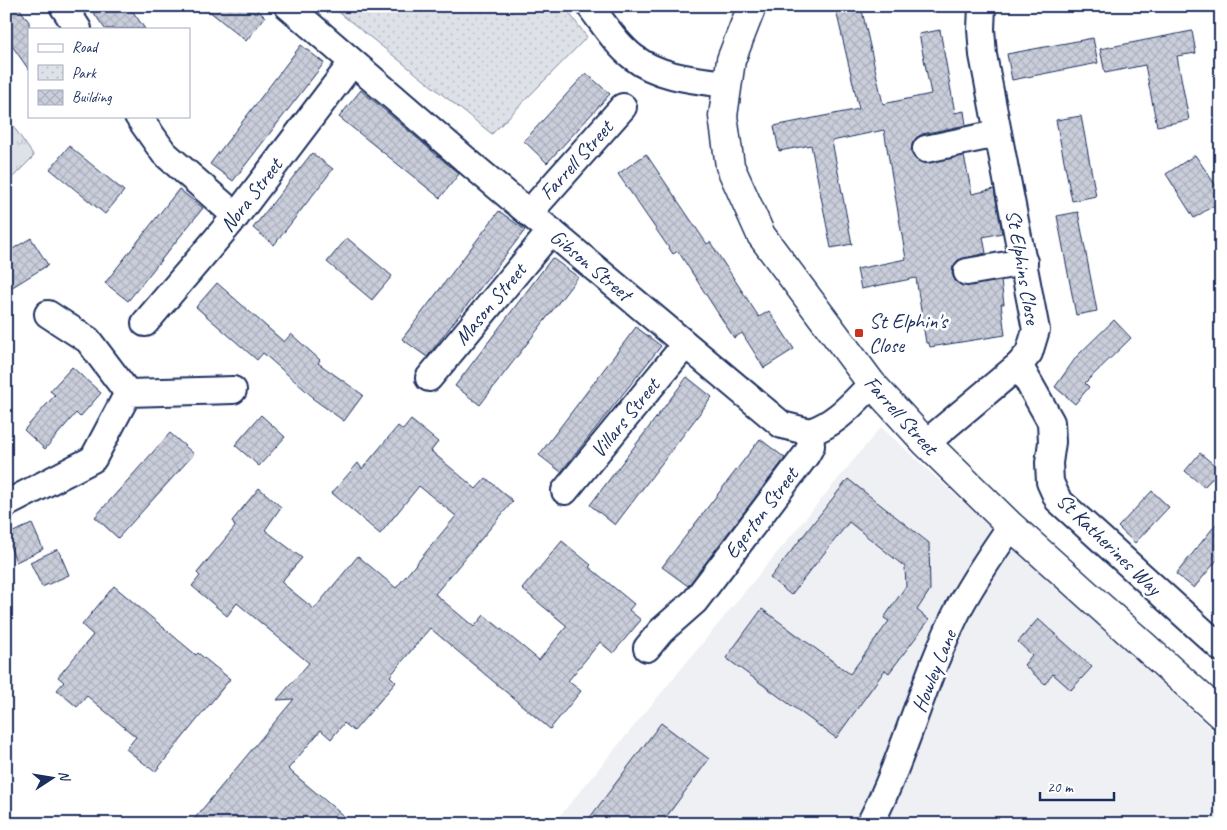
<svg xmlns="http://www.w3.org/2000/svg" width="1227" height="830" font-family="Caveat,sans-serif">
<style>
.built{fill:#eff0f4}
.grass{fill:url(#grass-tufts);stroke:#7c88a2}
.park{fill:url(#park-dots);stroke:#7c88a2}
.building{fill:url(#building-cross-hatch);stroke:#1b2f5e}
.lines{fill:none;stroke-linecap:round;stroke-linejoin:round}
.minor-casing{stroke:#1b2f5e;stroke-width:30}
.tertiary-casing{stroke:#1b2f5e;stroke-width:31}
.minor{stroke:#fff;stroke-width:26}
.tertiary{stroke:#fff;stroke-width:28}
.poi-dot{fill:#c8321e;stroke:#fff;stroke-width:2}
.labels{text-anchor:middle;dominant-baseline:central;stroke-width:5;stroke-linejoin:round;paint-order:stroke}
.street-label{font-size:21px;fill:#1b2f5e;stroke:#fff}
.poi-label{font-size:21px;fill:#1b2f5e;stroke:#fff;text-anchor:start}
</style>
<defs>
<pattern id="grass-tufts" width="24" height="20" patternUnits="userSpaceOnUse" patternTransform="scale(1.25)"><rect width="24" height="20" fill="#dee1e7"/><path d="M3 7l-1-3M5 7V3M7 7l1-3M15 17l-1-3M17 17v-4M19 17l1-3" fill="none" stroke="#bec1c9"/></pattern>
<pattern id="park-dots" width="8" height="8" patternUnits="userSpaceOnUse" patternTransform="scale(1.25)"><rect width="8" height="8" fill="#dee1e7"/><path d="M2 2h.1M6 6h.1" fill="none" stroke="#bec1c9" stroke-width="1.8" stroke-linecap="round"/></pattern>
<pattern id="building-cross-hatch" width="8" height="8" patternUnits="userSpaceOnUse" patternTransform="scale(1.25)"><rect width="8" height="8" fill="#caceda"/><path d="M0 0l8 8M0 8l8-8" fill="none" stroke="#adb1be"/></pattern>
</defs>
<rect width="100%" height="100%" fill="#fff"/>
<filter id="ink" filterUnits="userSpaceOnUse"><feTurbulence type="fractalNoise" baseFrequency=".02" numOctaves="2"/><feDisplacementMap in="SourceGraphic" scale="10" xChannelSelector="R" yChannelSelector="G"/><feConvolveMatrix kernelMatrix="1 2 1 2 8 2 1 2 1" color-interpolation-filters="sRGB"/></filter>
<g filter="url(#ink)">
<path class="built" d="M 881,427 L 1221,738 L 1221,824 L 553,824 Z"/>
<path class="grass" d="M 6,116 L 34,156 L 6,184 Z"/>
<path class="park" d="M 331,6 L 564,6 L 587,37 L 492,134 Z"/>
<g class="building">
<path d="M 6,6 L 18,6 L 29,22 L 29,70 L 6,37 Z"/>
<path d="M 89,6 L 129,6 L 145,29 L 105,29 Z"/>
<path d="M 203,6 L 253,6 L 265,17 L 246,41 Z"/>
<path d="M 835,6 L 861,6 L 883,104 L 931,94 L 919,34 L 940,30 L 955,113 L 964,111 L 966,125 L 922,134 L 916,138 L 912,144 L 911,153 L 915,159 L 922,163 L 964,156 L 972,194 L 994,189 L 1002,233 L 983,237 L 986,253 L 958,260 L 953,266 L 952,274 L 955,281 L 962,286 L 1001,281 L 1004,304 L 1001,304 L 1005,335 L 930,347 L 929,343 L 926,343 L 916,278 L 861,289 L 857,269 L 906,259 L 884,130 L 832,141 L 852,244 L 831,248 L 811,145 L 779,151 L 774,126 L 859,109 Z"/>
<path d="M 1192,31 L 1196,53 L 1177,56 L 1189,120 L 1157,126 L 1145,65 L 1105,73 L 1100,49 Z"/>
<path d="M 1093,38 L 1098,63 L 1012,80 L 1007,54 Z"/>
<path d="M 301,45 L 324,63 L 233,181 L 210,164 Z"/>
<path d="M 586,73 L 610,94 L 547,163 L 524,141 Z"/>
<path d="M 361,90 L 459,174 L 440,198 L 339,117 Z"/>
<path d="M 1081,116 L 1096,196 L 1072,201 L 1056,120 Z"/>
<path d="M 69,146 L 124,191 L 105,214 L 50,169 Z"/>
<path d="M 312,153 L 333,169 L 274,245 L 253,228 Z"/>
<path d="M 646,154 L 707,244 L 710,242 L 759,317 L 769,311 L 794,349 L 764,368 L 742,333 L 734,338 L 678,251 L 673,254 L 618,174 Z"/>
<path d="M 1195,155 L 1221,193 L 1221,201 L 1194,218 L 1166,174 Z"/>
<path d="M 179,189 L 203,208 L 128,301 L 105,283 Z"/>
<path d="M 499,211 L 525,230 L 427,357 L 402,339 Z"/>
<path d="M 1078,212 L 1097,311 L 1076,315 L 1057,216 Z"/>
<path d="M 31,238 L 48,265 L 6,291 L 6,253 Z"/>
<path d="M 347,238 L 392,276 L 372,300 L 327,262 Z"/>
<path d="M 552,258 L 578,277 L 480,405 L 455,386 Z"/>
<path d="M 217,283 L 284,342 L 291,334 L 320,360 L 318,363 L 363,395 L 344,421 L 312,398 L 313,397 L 263,353 L 257,360 L 196,307 Z"/>
<path d="M 1114,320 L 1131,338 L 1085,383 L 1089,387 L 1075,404 L 1055,387 L 1077,356 Z"/>
<path d="M 636,327 L 661,346 L 561,472 L 539,455 Z"/>
<path d="M 72,367 L 101,393 L 80,417 L 76,413 L 45,449 L 24,430 L 55,395 L 50,391 Z"/>
<path d="M 687,377 L 712,397 L 615,525 L 590,505 Z"/>
<path d="M 261,415 L 285,437 L 259,466 L 235,445 Z"/>
<path d="M 411,420 L 438,442 L 431,451 L 476,489 L 486,478 L 513,501 L 435,594 L 474,627 L 484,615 L 539,660 L 567,626 L 522,589 L 562,541 L 591,565 L 589,567 L 634,604 L 629,610 L 641,620 L 613,653 L 600,642 L 568,681 L 581,691 L 550,729 L 430,628 L 390,676 L 396,682 L 354,731 L 344,723 L 331,739 L 321,730 L 288,769 L 353,824 L 190,824 L 294,699 L 277,700 L 309,663 L 237,603 L 227,616 L 192,586 L 200,576 L 197,573 L 235,527 L 232,521 L 259,488 L 281,507 L 265,530 L 302,558 L 281,582 L 314,609 L 358,556 L 396,588 L 456,516 L 419,486 L 380,534 L 332,493 L 358,463 L 362,469 L 398,426 L 403,430 Z"/>
<path d="M 170,433 L 194,454 L 118,538 L 95,517 Z"/>
<path d="M 760,439 L 785,458 L 688,586 L 662,567 Z"/>
<path d="M 1200,453 L 1220,470 L 1204,487 L 1185,471 Z"/>
<path d="M 848,479 L 929,543 L 930,590 L 917,610 L 929,620 L 889,673 L 885,670 L 836,738 L 726,658 L 762,609 L 850,674 L 889,621 L 884,618 L 906,586 L 905,567 L 849,522 L 791,595 L 770,578 Z"/>
<path d="M 1152,491 L 1169,507 L 1135,543 L 1118,527 Z"/>
<path d="M 1221,518 L 1221,555 L 1194,588 L 1176,574 Z"/>
<path d="M 32,524 L 43,549 L 16,562 L 6,535 Z"/>
<path d="M 58,549 L 69,575 L 42,587 L 30,562 Z"/>
<path d="M 114,586 L 196,655 L 198,653 L 230,679 L 155,772 L 126,749 L 136,737 L 87,696 L 77,707 L 57,690 L 64,682 L 58,677 L 93,635 L 82,625 Z"/>
<path d="M 1038,619 L 1092,667 L 1071,690 L 1053,674 L 1045,684 L 1024,665 L 1032,655 L 1018,642 Z"/>
<path d="M 661,723 L 709,759 L 661,824 L 585,824 Z"/>
</g>
<g class="lines">
<g class="minor-casing">
<g id="minor">
<path d="M 63,6 L 78,29"/>
<path d="M 288,6 L 473,166 L 782,425 L 810,432"/>
<path d="M 590,6 C 603,23 616,44 633,57 C 658,77 695,80 726,84"/>
<path d="M 138,116 L 164,153 L 236,216"/>
<path d="M 926,149 L 997,134"/>
<path d="M 529,213 L 623,107"/>
<path d="M 967,272 L 1024,262"/>
<path d="M 48,314 L 88,340 L 128,393"/>
<path d="M 145,323 L 236,216 L 352,63"/>
<path d="M 1019,365 L 1051,422 L 1052,442 L 1049,463 L 1050,482 L 1058,500 L 1221,648"/>
<path d="M 429,378 L 551,231"/>
<path d="M 926,443 L 1019,365 L 1029,353 L 1036,330 L 983,55 L 981,29 L 982,6"/>
<path d="M 565,491 L 685,345"/>
<path d="M 6,504 L 93,459 L 128,393 L 233,390"/>
<path d="M 647,648 L 661,631 L 695,601 L 806,455 L 811,446 L 810,432 C 836,424 853,403 872,384"/>
<path d="M 870,824 C 906,754 924,676 960,606 C 975,578 993,552 1011,526"/>
</g>
</g>
<g class="tertiary-casing">
<path id="tertiary" d="M 752,6 L 731,60 L 723,116 L 730,166 L 761,235 L 872,384 L 926,443 L 1011,526 L 1221,715"/>
</g>
<use href="#minor" class="minor"/>
<use href="#tertiary" class="tertiary"/>
</g>
</g>
<rect class="poi-dot" x="854" y="328" width="10" height="10" rx="2.5"/>
<g class="labels">
<g class="street-label">
<text transform="translate(576 160) rotate(-48)">Farrell Street</text>
<text transform="translate(251 195) rotate(-52)">Nora Street</text>
<text transform="translate(591 265) rotate(40)">Gibson Street</text>
<text transform="translate(1023 267) rotate(80)">St Elphins Close</text>
<text transform="translate(490 304) rotate(-50)">Mason Street</text>
<text transform="translate(901 415) rotate(48)">Farrell Street</text>
<text transform="translate(625 418) rotate(-51)">Villars Street</text>
<text transform="translate(761 513) rotate(-53)">Egerton Street</text>
<text transform="translate(1109 544) rotate(44)">St Katherines Way</text>
<text transform="translate(934 671) rotate(-68)">Howley Lane</text>
</g>
<g class="poi-label">
<text x="869" y="321">St Elphin's<tspan x="869" dy="24">Close</tspan></text>
</g>
</g>
<rect width="1227" height="830" fill="none" stroke="#fff" stroke-width="25"/>
<rect x="12" y="12" width="1202" height="805" fill="none" stroke="#1b2f5e" stroke-width="2" filter="url(#ink)"/>
<rect x="28" y="28" width="162" height="90" fill="#ffffff" stroke="#a4acbf"/>
<rect x="38" y="44" width="25" height="8" fill="#ffffff" stroke="#a4acbf"/>
<text x="72" y="52" font-size="15" fill="#1b2f5e">Road</text>
<rect x="38" y="65" width="25" height="15" fill="url(#park-dots)" stroke="#a4acbf"/>
<text x="72" y="78" font-size="15" fill="#1b2f5e">Park</text>
<rect x="38" y="90" width="25" height="15" fill="url(#building-cross-hatch)" stroke="#a4acbf"/>
<text x="72" y="102" font-size="15" fill="#1b2f5e">Building</text>
<g transform="translate(52 778) rotate(78)" stroke="#ffffff" stroke-width="4" paint-order="stroke">
<path d="M0-4L9 19L0 12L-9 19Z" fill="#1b2f5e"/>
<text y="-8" font-size="14" font-weight="bold" text-anchor="middle" fill="#1b2f5e">N</text>
</g>
<path d="M1040 792v8h74v-8" fill="none" stroke="#1b2f5e" stroke-width="2.5"/>
<text x="1047" y="792" font-size="15" fill="#1b2f5e" stroke="#ffffff" stroke-width="4" paint-order="stroke">20 m</text>
</svg>
